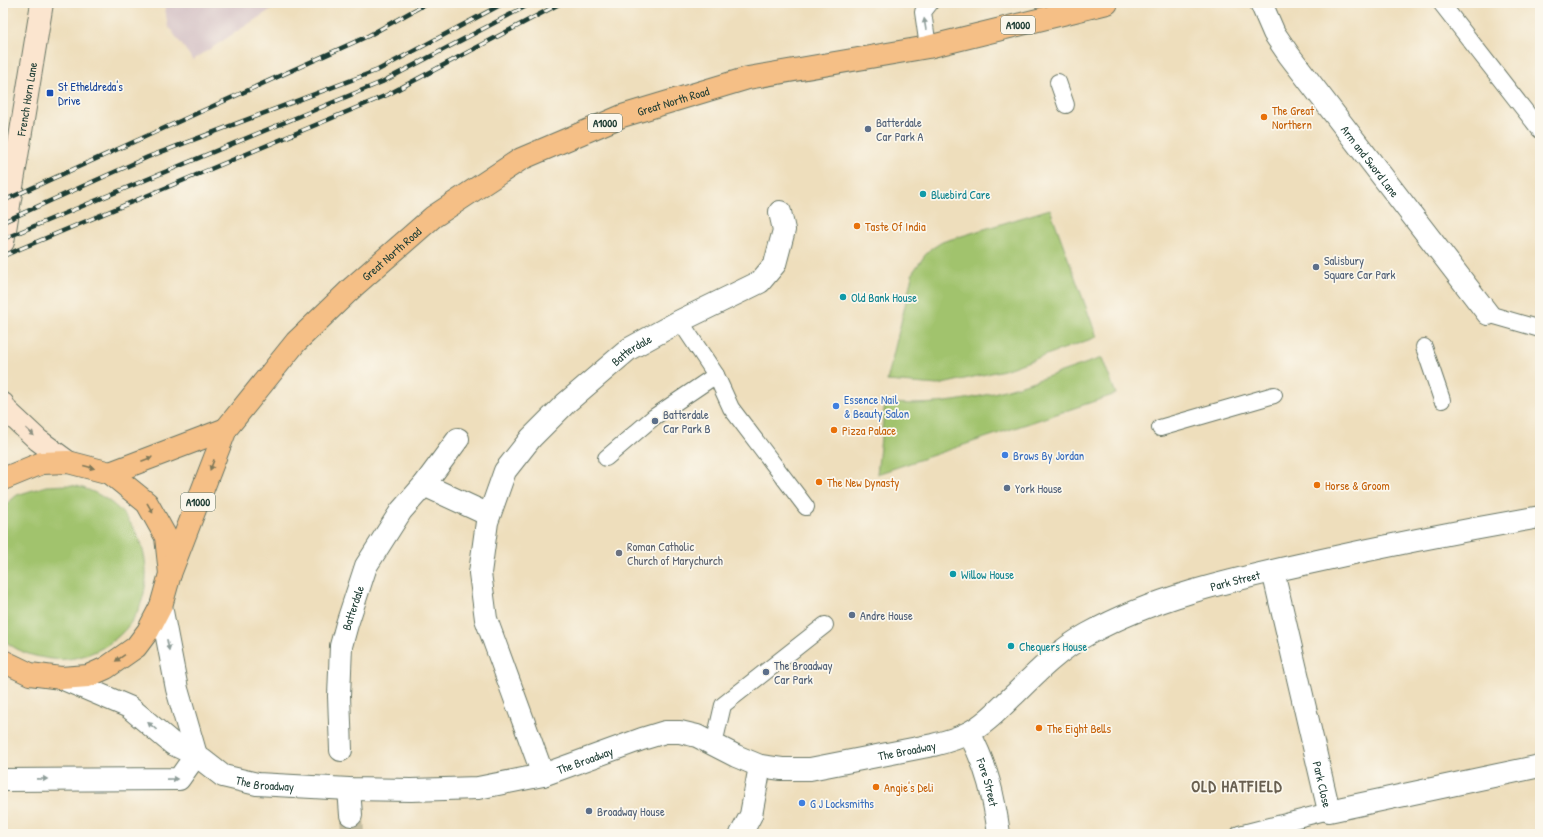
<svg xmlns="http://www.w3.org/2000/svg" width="1543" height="837" font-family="'Patrick Hand',sans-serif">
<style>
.industrial{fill:#d2bec3}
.green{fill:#a1c36d;stroke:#608050}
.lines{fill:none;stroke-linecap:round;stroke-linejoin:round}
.street-tunnel{stroke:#c5bea1;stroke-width:22;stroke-dasharray:22 11;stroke-linecap:butt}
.lane-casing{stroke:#677564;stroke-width:18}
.street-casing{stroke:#677564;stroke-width:24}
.secondary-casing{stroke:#677564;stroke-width:24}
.primary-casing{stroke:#677564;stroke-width:24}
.lane{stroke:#fff;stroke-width:16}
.street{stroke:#fff;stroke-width:22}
.secondary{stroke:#fbe5cf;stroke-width:22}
.primary{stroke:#f5bf86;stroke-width:22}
.rail-casing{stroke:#1f3d34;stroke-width:4.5}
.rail{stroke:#fbf7ec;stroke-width:3;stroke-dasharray:9;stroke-linecap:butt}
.oneway{fill:#8f9e9a}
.oneway2{fill:#8d9182}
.oneway3{fill:#7f7859}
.transit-dot{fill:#1a4fb4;stroke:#fbf7ec;stroke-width:1.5}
.food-dot{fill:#e8710a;stroke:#fbf7ec;stroke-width:1.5}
.service-dot{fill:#5c6f8a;stroke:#fbf7ec;stroke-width:1.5}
.culture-dot{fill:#0f9aa8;stroke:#fbf7ec;stroke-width:1.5}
.shop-dot{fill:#3f7fe0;stroke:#fbf7ec;stroke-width:1.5}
.worship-dot{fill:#6b7280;stroke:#fbf7ec;stroke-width:1.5}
.labels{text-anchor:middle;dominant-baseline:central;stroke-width:3.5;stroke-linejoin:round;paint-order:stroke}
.shield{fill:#fbf7ec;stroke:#61756b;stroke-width:1}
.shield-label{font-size:11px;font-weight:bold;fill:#1f3d34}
.transit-label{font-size:12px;fill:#164399;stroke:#fbf7ec;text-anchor:start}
.street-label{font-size:12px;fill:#1f3d34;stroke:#fbf7ec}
.food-label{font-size:12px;fill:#c56008;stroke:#fbf7ec;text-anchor:start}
.service-label{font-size:12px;fill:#4e5e75;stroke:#fbf7ec;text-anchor:start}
.culture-label{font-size:12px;fill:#0d838f;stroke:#fbf7ec;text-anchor:start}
.shop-label{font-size:12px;fill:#366cbe;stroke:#fbf7ec;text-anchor:start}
.worship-label{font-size:12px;fill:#5b616d;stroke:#fbf7ec;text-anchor:start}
.district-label{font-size:16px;font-weight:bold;letter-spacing:1px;fill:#696051;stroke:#fbf7ec}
</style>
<rect width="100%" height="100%" fill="#fbf7ec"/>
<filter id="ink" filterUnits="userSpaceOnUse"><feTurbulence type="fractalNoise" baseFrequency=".025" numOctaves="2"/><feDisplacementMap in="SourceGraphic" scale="8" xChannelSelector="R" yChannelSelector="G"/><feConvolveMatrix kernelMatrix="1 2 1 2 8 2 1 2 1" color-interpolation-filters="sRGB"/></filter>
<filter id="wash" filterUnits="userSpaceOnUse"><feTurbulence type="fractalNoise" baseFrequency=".012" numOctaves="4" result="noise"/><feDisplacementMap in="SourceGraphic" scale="16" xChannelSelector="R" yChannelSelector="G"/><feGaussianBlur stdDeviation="0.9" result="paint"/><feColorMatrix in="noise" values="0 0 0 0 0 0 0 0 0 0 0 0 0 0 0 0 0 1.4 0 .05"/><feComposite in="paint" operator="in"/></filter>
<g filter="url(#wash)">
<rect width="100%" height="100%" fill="#eedebc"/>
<path class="industrial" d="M 164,3 L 281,3 L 193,60 L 168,26 Z"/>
<g class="green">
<path d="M 1050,209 L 1097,337 L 1004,370 L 938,385 L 887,381 L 913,272 L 928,251 L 942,242 Z"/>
<path d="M 1102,358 L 1116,394 L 877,474 L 885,402 C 960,412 1033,381 1102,358 Z"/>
<path d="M 46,486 C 55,486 67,484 76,486 C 154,505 173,608 102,648 C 87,656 70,661 52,659 C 34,657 17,652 3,639 L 3,507 L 17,495 Z"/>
</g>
</g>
<g filter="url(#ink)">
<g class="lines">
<path class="street-tunnel" d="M 351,815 L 352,834"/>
<g class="lane-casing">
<g id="lane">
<path d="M 1441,3 L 1540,130"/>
<path d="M 928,47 L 923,12 L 930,3"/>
<path d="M 1058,82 L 1066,105"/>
<path d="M 1488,314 L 1540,329"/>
<path d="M 680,321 L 716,375 L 731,408 L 806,507"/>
<path d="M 1424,347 L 1442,400"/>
<path d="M 1160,428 L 1274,395"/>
<path d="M 606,458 L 654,417 L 716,375"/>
<path d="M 714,744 L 723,705 L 825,625"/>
<path d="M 1239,834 L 1329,811"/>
</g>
</g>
<g class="street-casing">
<g id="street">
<path id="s1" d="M 1261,3 L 1274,33 L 1289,55 L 1488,314"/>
<path d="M 424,485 L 489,515"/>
<path id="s2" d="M 1273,571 L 1329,811 L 1540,766"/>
<path d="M 161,606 L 177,689 L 196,755"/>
<path id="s3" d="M 61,678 L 129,707 L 173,744 L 196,755 L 223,776 L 257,784 L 349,789 L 411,790 L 478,788 L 543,775 L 642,739 L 665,732 L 680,732 L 697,736 L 736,756 L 760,766 L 782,769 L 810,769 L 933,745 C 945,742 957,739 968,733 C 986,724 1001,707 1016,693 C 1038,671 1060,649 1088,634 C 1153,598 1227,581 1299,565 C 1379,547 1459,531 1540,517"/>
<path id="s4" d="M 969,733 C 987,766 994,797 999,834"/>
<path id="s5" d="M 341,750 L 339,696 L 341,646 L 347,624 L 366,566 L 401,511 L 424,485 L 458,439"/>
<path id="s6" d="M 543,775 L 486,619 L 480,573 L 487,522 L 505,471 L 531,438 L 566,403 L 629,349 L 680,321 L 760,282 L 775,264 L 784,230 L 780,212"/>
<path d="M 3,780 L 179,779 L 196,755"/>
<path d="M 349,789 L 351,815"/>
<path d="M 741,834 L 751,815 L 760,766"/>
</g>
</g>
<g class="secondary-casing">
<g id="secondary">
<path id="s7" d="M 3,242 L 42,3"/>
<path d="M 3,404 L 6,410 L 38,440 L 68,462"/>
</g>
</g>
<g class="primary-casing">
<g id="primary">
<path d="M 110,473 L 226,429"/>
<path d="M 3,479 L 42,463 L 68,462 L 110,473 L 147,503 L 166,537 L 170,574 L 161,606 L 148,631 L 136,647 L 106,668 L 88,676 L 61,678 L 30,674 L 3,661"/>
<path id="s8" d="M 170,574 L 226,429 L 296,342 L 353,287 L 433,217 L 521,159 L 622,116 L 748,78 L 928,47 L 1107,3"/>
</g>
</g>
<use href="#lane" class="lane"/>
<use href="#street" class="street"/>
<use href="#secondary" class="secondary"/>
<use href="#primary" class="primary"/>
<g class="rail-casing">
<g id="rail">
<path d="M 3,201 L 368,36 L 427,3"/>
<path d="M 3,222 L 148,157 L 378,70 L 504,3"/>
<path d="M 3,239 L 382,82 L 532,3"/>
<path d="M 3,256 L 387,95 L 561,3"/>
</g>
</g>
<use href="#rail" class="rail"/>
</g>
<defs><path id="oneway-solid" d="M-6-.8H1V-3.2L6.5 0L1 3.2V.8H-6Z"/></defs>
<g class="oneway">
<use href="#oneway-solid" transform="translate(925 24) rotate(-99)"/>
<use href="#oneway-solid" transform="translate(168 645) rotate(79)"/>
<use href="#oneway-solid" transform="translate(152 726) rotate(-140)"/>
<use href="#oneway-solid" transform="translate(42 779) rotate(1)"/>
<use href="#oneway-solid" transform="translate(172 779) rotate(-1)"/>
</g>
<use class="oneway2" href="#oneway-solid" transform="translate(30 432) rotate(43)"/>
<g class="oneway3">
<use href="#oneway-solid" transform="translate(147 459) rotate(-21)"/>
<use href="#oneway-solid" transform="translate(212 465) rotate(111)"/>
<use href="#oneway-solid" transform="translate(89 467) rotate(15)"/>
<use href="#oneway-solid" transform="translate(150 508) rotate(60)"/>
<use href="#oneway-solid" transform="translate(120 658) rotate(145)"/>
</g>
</g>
<rect class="transit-dot" x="46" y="89" width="8" height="8" rx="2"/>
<g class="food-dot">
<circle cx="1264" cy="117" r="4"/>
<circle cx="857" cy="226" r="4"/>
<circle cx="834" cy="430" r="4"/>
<circle cx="819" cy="482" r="4"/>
<circle cx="1317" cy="485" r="4"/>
<circle cx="1039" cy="728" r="4"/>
<circle cx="876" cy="787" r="4"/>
</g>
<g class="service-dot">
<circle cx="868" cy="129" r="4"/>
<circle cx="1316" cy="267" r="4"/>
<circle cx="655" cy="421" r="4"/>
<circle cx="1007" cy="488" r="4"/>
<circle cx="852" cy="615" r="4"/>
<circle cx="766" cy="672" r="4"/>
<circle cx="589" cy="811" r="4"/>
</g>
<g class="culture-dot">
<circle cx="923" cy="194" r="4"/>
<circle cx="843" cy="297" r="4"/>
<circle cx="953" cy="574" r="4"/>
<circle cx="1011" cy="646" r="4"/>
</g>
<g class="shop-dot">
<circle cx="836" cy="406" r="4"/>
<circle cx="1005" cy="455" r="4"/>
<circle cx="802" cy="803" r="4"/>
</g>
<circle class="worship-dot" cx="619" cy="553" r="4"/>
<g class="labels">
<g class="shield">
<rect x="1001" y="16" width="34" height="18" rx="3"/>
<rect x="588" y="114" width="34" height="18" rx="3"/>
<rect x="181" y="493" width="34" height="18" rx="3"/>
</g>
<g class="shield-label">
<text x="1018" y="25">A1000</text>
<text x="605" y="123">A1000</text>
<text x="198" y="502">A1000</text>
</g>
<g class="transit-label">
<text x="58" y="86">St Etheldreda's<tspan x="58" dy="14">Drive</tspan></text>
</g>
<g class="street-label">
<text stroke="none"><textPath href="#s7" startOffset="145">French Horn Lane</textPath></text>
<text stroke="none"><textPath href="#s8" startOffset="721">Great North Road</textPath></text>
<text stroke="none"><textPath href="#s1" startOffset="193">Arm and Sword Lane</textPath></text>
<text stroke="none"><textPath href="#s8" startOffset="397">Great North Road</textPath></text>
<text stroke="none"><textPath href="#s6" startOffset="494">Batterdale</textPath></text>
<text stroke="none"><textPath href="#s3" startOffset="1271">Park Street</textPath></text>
<text stroke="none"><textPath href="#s5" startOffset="144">Batterdale</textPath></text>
<text stroke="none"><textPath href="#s3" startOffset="894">The Broadway</textPath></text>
<text stroke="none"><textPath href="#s3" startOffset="558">The Broadway</textPath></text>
<text stroke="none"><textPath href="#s3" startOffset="234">The Broadway</textPath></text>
<text stroke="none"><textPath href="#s4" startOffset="53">Fore Street</textPath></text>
<text stroke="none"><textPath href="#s2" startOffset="219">Park Close</textPath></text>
</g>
<g class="food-label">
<text x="1272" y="110">The Great<tspan x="1272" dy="14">Northern</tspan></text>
<text x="865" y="226">Taste Of India</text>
<text x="842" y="430">Pizza Palace</text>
<text x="827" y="482">The New Dynasty</text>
<text x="1325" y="485">Horse &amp; Groom</text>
<text x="1047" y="728">The Eight Bells</text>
<text x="884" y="787">Angie's Deli</text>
</g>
<g class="service-label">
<text x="876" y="122">Batterdale<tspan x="876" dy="14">Car Park A</tspan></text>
<text x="1324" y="260">Salisbury<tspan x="1324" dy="14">Square Car Park</tspan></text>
<text x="663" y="414">Batterdale<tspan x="663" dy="14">Car Park B</tspan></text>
<text x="1015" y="488">York House</text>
<text x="860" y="615">Andre House</text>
<text x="774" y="665">The Broadway<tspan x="774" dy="14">Car Park</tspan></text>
<text x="597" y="811">Broadway House</text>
</g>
<g class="culture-label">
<text x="931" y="194">Bluebird Care</text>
<text x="851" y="297">Old Bank House</text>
<text x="961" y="574">Willow House</text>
<text x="1019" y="646">Chequers House</text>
</g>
<g class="shop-label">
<text x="844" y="399">Essence Nail<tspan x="844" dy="14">&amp; Beauty Salon</tspan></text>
<text x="1013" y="455">Brows By Jordan</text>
<text x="810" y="803">G J Locksmiths</text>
</g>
<g class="worship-label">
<text x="627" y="546">Roman Catholic<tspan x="627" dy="14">Church of Marychurch</tspan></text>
</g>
<g class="district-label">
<text x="1237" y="786">OLD HATFIELD</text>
</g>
</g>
<rect width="1543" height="837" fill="none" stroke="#fbf7ec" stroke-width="16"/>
</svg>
